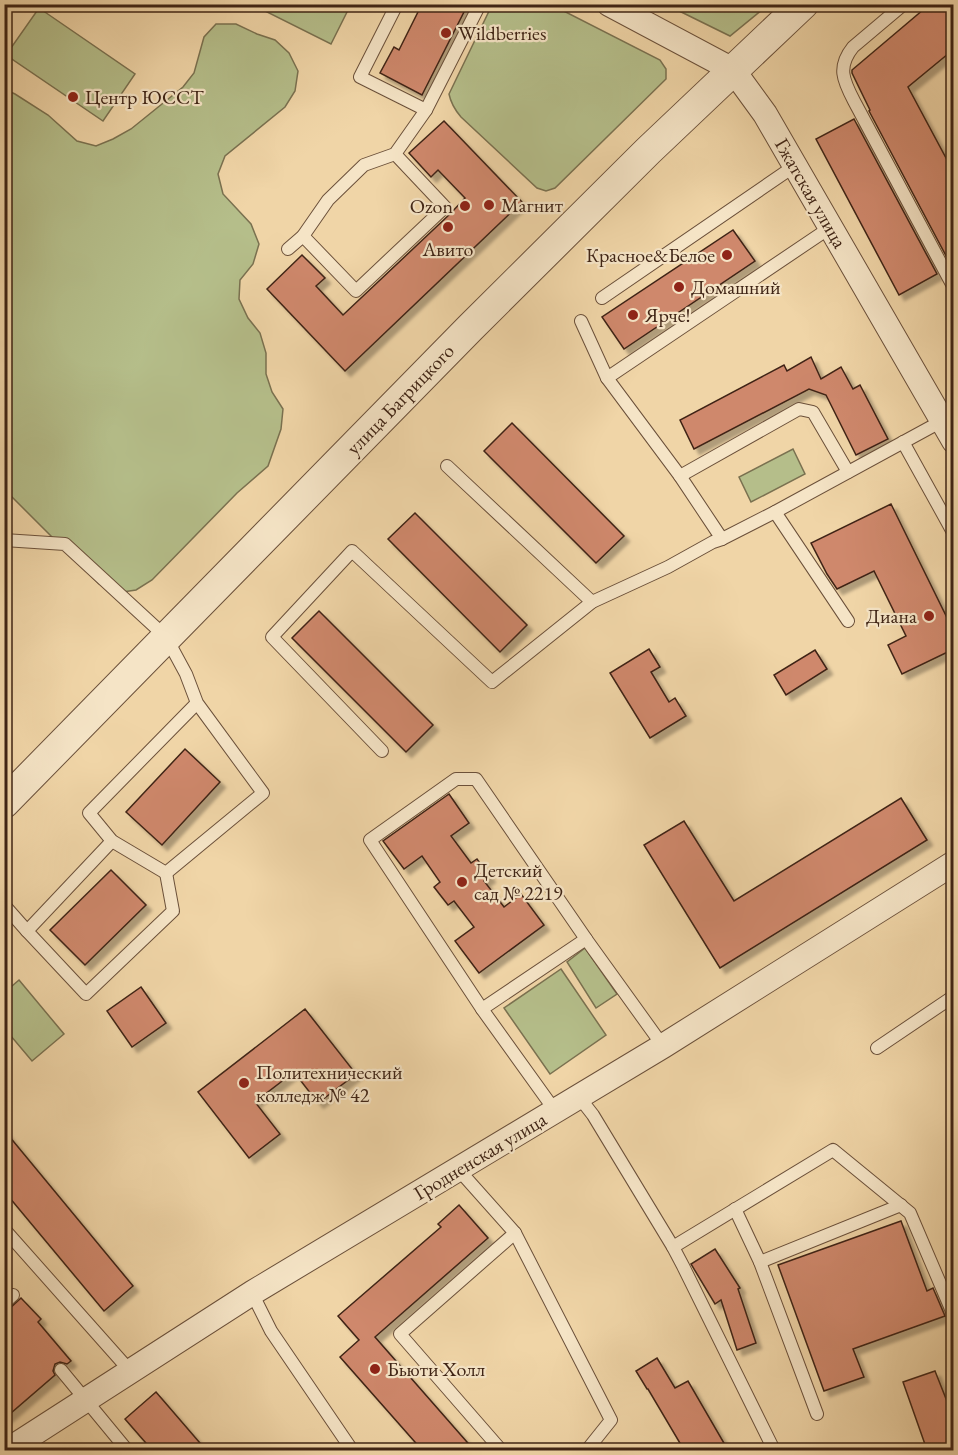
<svg xmlns="http://www.w3.org/2000/svg" width="958" height="1455" font-family="'EB Garamond',serif">
<style>
.green{fill:#b5be8a;stroke:#7a7150;stroke-width:1.5}
.building{fill:#cf886c;stroke:#3f2415;stroke-width:1.5;filter:url(#shadow)}
.lines{fill:none;stroke-linecap:round;stroke-linejoin:round}
.service-casing{stroke:#6b503a;stroke-width:14}
.minor-casing{stroke:#6b503a;stroke-width:26}
.tertiary-casing{stroke:#6b503a;stroke-width:32}
.service{stroke:#f5e4c6;stroke-width:12}
.minor{stroke:#f5e4c6;stroke-width:24}
.tertiary{stroke:#f5e4c6;stroke-width:30}
.poi-dot{fill:#8f2418;stroke:#f5e4c6;stroke-width:2}
.labels{text-anchor:middle;dominant-baseline:central;stroke-width:4.5;stroke-linejoin:round;paint-order:stroke}
.poi-label{font-size:20px;fill:#3f2415;stroke:#f5e4c6;text-anchor:start}
.street-label{font-size:20px;fill:#3f2415;stroke:#f5e4c6}
</style>
<defs>
<filter id="shadow"><feDropShadow dx="5.5" dy="5.5" stdDeviation="1.5" flood-color="#0004"/></filter>
</defs>
<rect width="100%" height="100%" fill="#f0d5a7"/>
<filter id="stains"><feTurbulence type="fractalNoise" baseFrequency=".00333" numOctaves="4"/><feColorMatrix values="0 0 0 0 .2 0 0 0 0 .09 0 0 0 0 .02 0 0 0 .5 -.17"/></filter>
<radialGradient id="worn" r=".72"><stop offset=".6" stop-color="#630" stop-opacity="0"/><stop offset="1" stop-color="#630" stop-opacity=".3"/></radialGradient>
<g class="green">
<path d="M 337,4 L 348,10 L 331,44 L 259,8 L 261,5 Z"/>
<path d="M 492,5 L 552,5 L 660,60 L 666,69 L 666,79 L 555,188 L 546,191 L 537,188 L 461,117 C 455,110 451,104 449,94 Z"/>
<path d="M 667,5 L 768,5 L 730,36 Z"/>
<path d="M 39,8 L 135,74 L 103,121 L 6,55 Z"/>
<path d="M 216,24 L 236,24 L 257,34 L 275,40 L 289,53 L 298,71 L 295,91 L 285,107 L 225,156 L 218,174 L 223,194 L 251,224 L 259,244 L 253,264 L 240,280 L 239,299 L 248,318 L 260,333 L 266,353 L 266,374 L 272,392 L 283,409 L 281,429 L 268,466 L 237,493 L 152,580 L 136,590 L 116,593 L 99,584 L 5,490 L 4,89 L 15,94 L 48,115 L 77,141 L 96,146 L 113,139 L 131,129 L 183,87 L 194,73 L 204,37 Z"/>
<path d="M 793,449 L 805,474 L 751,502 L 739,477 Z"/>
<path d="M 585,948 L 617,994 L 596,1008 L 567,962 Z"/>
<path d="M 561,969 L 606,1035 L 550,1074 L 504,1008 Z"/>
<path d="M 19,980 L 64,1034 L 32,1061 L 5,1029 L 5,992 Z"/>
</g>
<g class="building">
<path d="M 422,4 L 468,4 L 422,95 L 380,73 L 394,47 L 399,50 Z"/>
<path d="M 930,4 L 954,4 L 954,49 L 908,87 L 954,173 L 954,266 L 952,267 L 869,111 L 870,110 L 852,73 L 852,70 Z"/>
<path d="M 854,119 L 937,274 L 899,295 L 816,139 Z"/>
<path d="M 444,121 L 522,202 L 345,371 L 267,289 L 302,255 L 325,278 L 316,286 L 343,315 L 451,213 L 465,198 L 438,170 L 431,177 L 409,153 Z"/>
<path d="M 733,230 L 755,261 L 624,349 L 602,317 Z"/>
<path d="M 811,357 L 821,379 L 841,367 L 853,389 L 860,385 L 888,439 L 856,455 L 826,395 L 809,389 L 694,449 L 680,420 L 784,365 L 787,371 Z"/>
<path d="M 512,423 L 624,536 L 596,563 L 484,451 Z"/>
<path d="M 891,504 L 954,632 L 954,649 L 902,674 L 888,645 L 906,636 L 874,571 L 837,589 L 827,574 L 811,543 Z"/>
<path d="M 415,513 L 527,625 L 500,652 L 388,539 Z"/>
<path d="M 319,611 L 433,725 L 406,752 L 292,638 Z"/>
<path d="M 649,649 L 660,667 L 651,672 L 669,702 L 675,698 L 686,716 L 650,738 L 610,673 Z"/>
<path d="M 815,650 L 827,669 L 786,695 L 774,675 Z"/>
<path d="M 185,749 L 220,782 L 162,845 L 126,812 Z"/>
<path d="M 449,794 L 469,823 L 451,836 L 471,863 L 477,859 L 490,877 L 484,881 L 504,907 L 521,894 L 544,925 L 479,973 L 455,941 L 474,927 L 454,901 L 448,905 L 434,887 L 440,882 L 422,856 L 404,869 L 383,841 Z"/>
<path d="M 901,798 L 927,840 L 720,968 L 644,845 L 684,821 L 734,901 Z"/>
<path d="M 111,870 L 146,905 L 85,965 L 50,930 Z"/>
<path d="M 141,987 L 166,1023 L 132,1047 L 107,1011 Z"/>
<path d="M 305,1009 L 356,1074 L 318,1103 L 294,1072 L 255,1102 L 280,1134 L 249,1158 L 198,1092 Z"/>
<path d="M 4,1130 L 133,1286 L 104,1311 L 4,1191 Z"/>
<path d="M 459,1205 L 488,1238 L 375,1337 L 474,1450 L 422,1450 L 340,1357 L 359,1340 L 338,1316 L 441,1227 L 438,1224 Z"/>
<path d="M 901,1221 L 927,1291 L 933,1288 L 945,1316 L 853,1349 L 864,1377 L 824,1391 L 778,1265 Z"/>
<path d="M 715,1249 L 740,1288 L 738,1289 L 756,1343 L 737,1350 L 721,1300 L 715,1304 L 691,1264 Z"/>
<path d="M 21,1298 L 41,1319 L 38,1322 L 71,1361 L 67,1364 L 60,1362 L 55,1364 L 53,1371 L 55,1375 L 4,1419 L 4,1311 L 9,1309 Z"/>
<path d="M 657,1358 L 675,1388 L 688,1381 L 728,1450 L 684,1450 L 648,1389 L 647,1389 L 636,1371 Z"/>
<path d="M 935,1371 L 954,1419 L 954,1450 L 927,1450 L 903,1382 Z"/>
<path d="M 156,1392 L 206,1450 L 152,1450 L 125,1419 Z"/>
</g>
<g class="lines">
<g class="service-casing">
<g id="service">
<path d="M 397,4 L 360,77 L 426,110"/>
<path d="M 904,4 L 853,47 C 837,67 843,80 854,101 L 954,288"/>
<path d="M 303,236 L 356,291 L 445,207 L 395,154"/>
<path d="M 288,249 L 303,236 L 328,200 L 364,165 L 395,154 L 426,110 L 480,4"/>
<path d="M 602,298 L 796,165"/>
<path d="M 581,321 L 607,378 L 680,476 L 722,539"/>
<path d="M 607,378 L 831,227"/>
<path d="M 903,442 L 954,534"/>
<path d="M 447,466 L 592,602"/>
<path d="M 680,476 L 799,409 L 813,412 L 848,472"/>
<path d="M 775,512 L 848,621"/>
<path d="M 4,540 L 65,544 L 166,637 L 186,674 L 197,703 L 263,793 L 166,873 L 112,841 L 89,813 L 197,703"/>
<path d="M 382,751 L 272,637 L 352,551 L 492,682 L 592,602 L 668,567 L 713,542 L 722,539 L 775,512 L 942,421"/>
<path d="M 112,841 L 27,931 L 86,994 L 173,911 L 166,873"/>
<path d="M 4,905 L 27,931"/>
<path d="M 482,1009 L 586,939 L 663,1046"/>
<path d="M 877,1048 L 954,996"/>
<path d="M 579,1097 L 593,1115 L 673,1247 L 833,1150 L 910,1213 L 954,1316"/>
<path d="M 556,1112 L 482,1009 L 370,840 L 456,779 L 476,779 L 586,939"/>
<path d="M 458,1169 L 515,1233 L 400,1334 L 501,1450"/>
<path d="M 735,1209 L 760,1262 L 817,1414"/>
<path d="M 4,1229 L 131,1372"/>
<path d="M 515,1233 L 611,1420 L 587,1450"/>
<path d="M 673,1247 L 683,1266 L 774,1450"/>
<path d="M 760,1262 L 901,1205"/>
<path d="M 252,1293 L 271,1331 L 352,1450"/>
<path d="M 4,1303 L 13,1295"/>
<path d="M 61,1370 L 127,1450"/>
</g>
</g>
<g class="minor-casing">
<g id="minor">
<path d="M 609,4 L 733,70 L 765,114 L 954,441"/>
<path d="M 8,1450 L 252,1293 L 663,1046 L 954,863"/>
</g>
</g>
<g class="tertiary-casing">
<path id="tertiary" d="M 4,803 L 470,328 L 648,151 L 803,4"/>
</g>
<use href="#service" class="service"/>
<use href="#minor" class="minor"/>
<use href="#tertiary" class="tertiary"/>
</g>
<g class="poi-dot">
<circle cx="446" cy="33" r="6"/>
<circle cx="73" cy="97" r="6"/>
<circle cx="489" cy="205" r="6"/>
<circle cx="465" cy="206" r="6"/>
<circle cx="448" cy="227" r="6"/>
<circle cx="727" cy="255" r="6"/>
<circle cx="679" cy="287" r="6"/>
<circle cx="633" cy="315" r="6"/>
<circle cx="929" cy="616" r="6"/>
<circle cx="462" cy="882" r="6"/>
<circle cx="244" cy="1083" r="6"/>
<circle cx="375" cy="1369" r="6"/>
</g>
<g class="labels">
<g class="poi-label">
<text x="458" y="33">Wildberries</text>
<text x="85" y="97">Центр ЮССТ</text>
<text x="501" y="205">Магнит</text>
<text x="453" y="206" text-anchor="end">Ozon</text>
<text x="448" y="249" text-anchor="middle">Авито</text>
<text x="715" y="255" text-anchor="end">Красное&amp;Белое</text>
<text x="691" y="287">Домашний</text>
<text x="645" y="315">Ярче!</text>
<text x="917" y="616" text-anchor="end">Диана</text>
<text x="474" y="870">Детский<tspan x="474" dy="23">сад № 2219</tspan></text>
<text x="256" y="1072">Политехнический<tspan x="256" dy="23">колледж № 42</tspan></text>
<text x="387" y="1369">Бьюти Холл</text>
</g>
<g class="street-label">
<text transform="translate(811 193) rotate(60)">Гжатская улица</text>
<text transform="translate(400 399) rotate(-46)">улица Багрицкого</text>
<text transform="translate(480 1156) rotate(-31)">Гродненская улица</text>
</g>
</g>
<rect width="958" height="1455" fill="none" stroke="#f0d5a7" stroke-width="24"/>
<rect x="6" y="6" width="946" height="1443" fill="none" stroke="#3f2415" stroke-width="3"/>
<rect x="12" y="12" width="934" height="1431" fill="none" stroke="#3f2415" stroke-width="1.5"/>
<rect width="100%" height="100%" filter="url(#stains)"/>
<rect width="100%" height="100%" fill="url(#worn)"/>
</svg>
